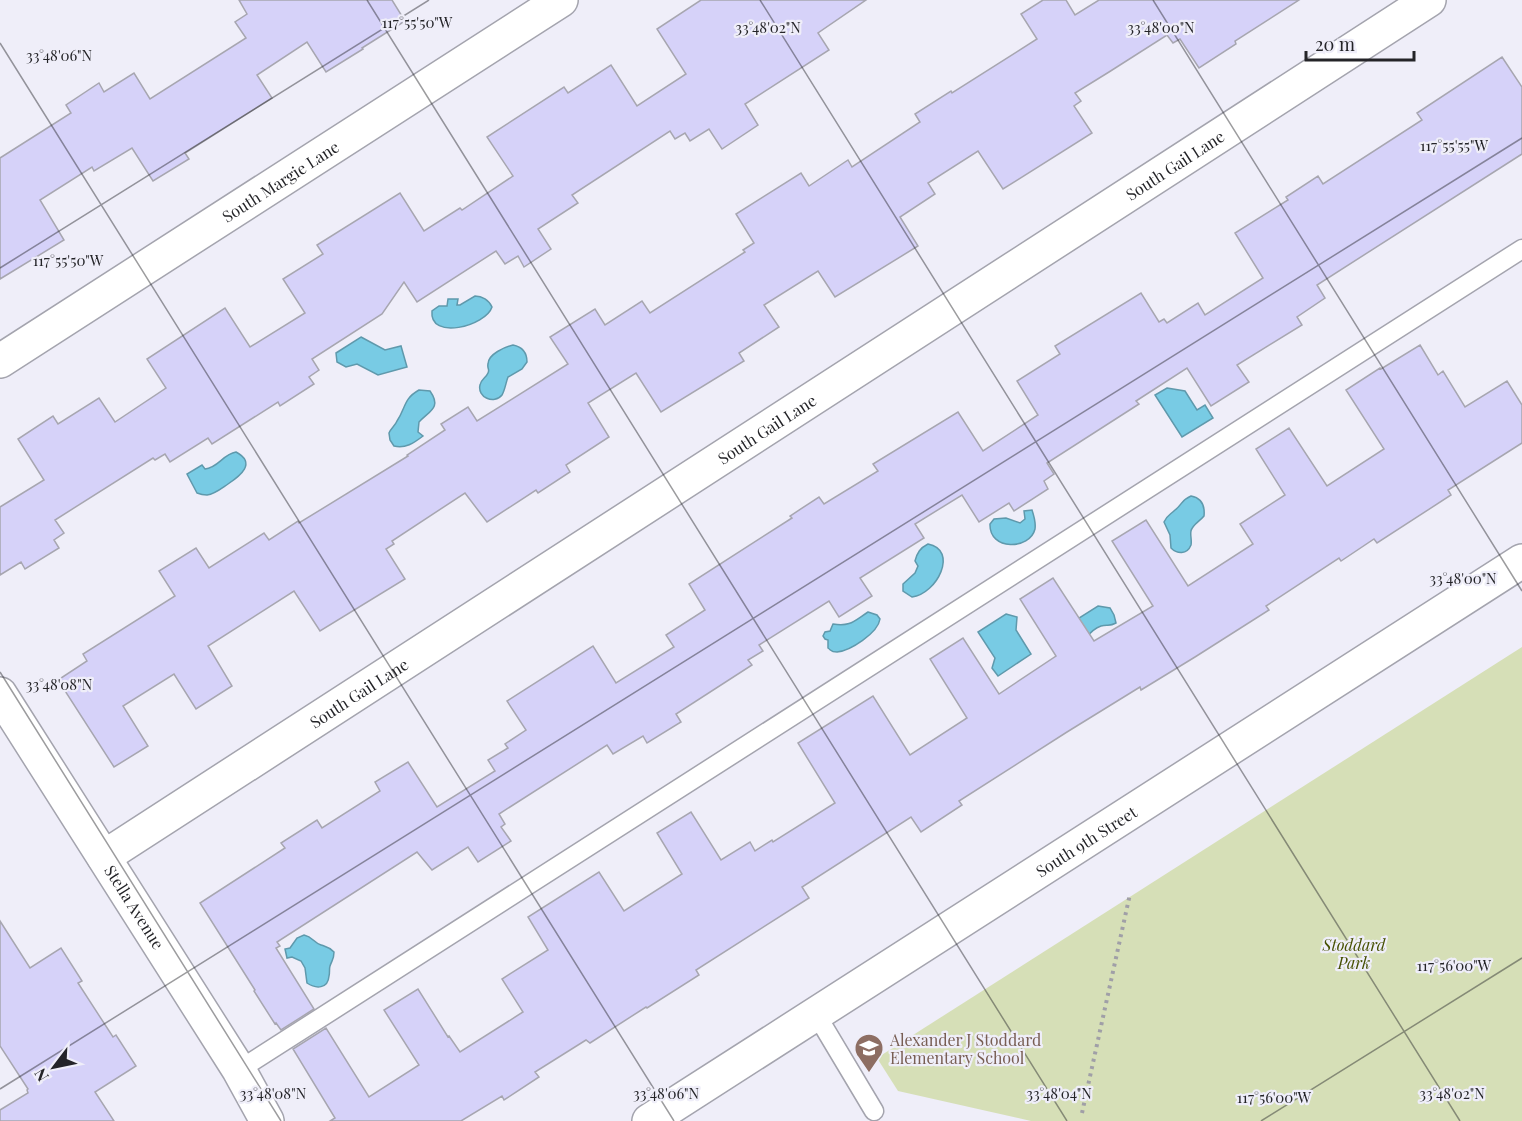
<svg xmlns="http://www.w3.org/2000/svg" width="1522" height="1121" font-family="'Playfair Display',serif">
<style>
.green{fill:#d6dfb7}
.water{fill:#78cbe4;stroke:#5f99ac;stroke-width:1.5}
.building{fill:#d6d2f9;stroke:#a7a6b0;stroke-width:1.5}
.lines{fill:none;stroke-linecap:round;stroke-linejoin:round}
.lane-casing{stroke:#a4a4ae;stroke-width:21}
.street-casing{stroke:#a4a4ae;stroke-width:36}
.secondary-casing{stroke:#a4a4ae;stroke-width:36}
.path{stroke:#a09fa7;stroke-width:4;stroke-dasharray:3 4.5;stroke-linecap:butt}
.lane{stroke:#fff;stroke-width:18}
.street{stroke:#fff;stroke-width:33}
.secondary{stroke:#fff;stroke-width:33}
.ticks{fill:none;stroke:#242428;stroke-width:1.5;stroke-opacity:0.45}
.labels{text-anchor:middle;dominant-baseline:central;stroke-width:4.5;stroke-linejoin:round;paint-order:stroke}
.street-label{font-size:16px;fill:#242428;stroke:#efeef9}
.park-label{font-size:16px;font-style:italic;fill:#454f00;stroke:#efeef9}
.education-label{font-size:16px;fill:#785e54;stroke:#efeef9;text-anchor:start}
.ticks-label{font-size:15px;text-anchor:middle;fill:#242428;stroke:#efeef9;stroke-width:4.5;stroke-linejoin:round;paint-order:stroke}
</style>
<rect width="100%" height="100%" fill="#efeef9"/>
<path class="green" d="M 1522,647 L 1522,1121 L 1031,1121 L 898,1091 L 877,1058 Z"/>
<g class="water">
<path d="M 475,296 C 482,296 489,300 492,307 C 486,326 429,341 432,311 L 439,306 L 447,306 L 448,299 L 458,299 L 457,305 L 460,305 Z"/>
<path d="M 361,337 L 385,350 L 401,346 L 407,367 L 378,375 L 357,364 L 346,367 L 337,362 L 336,353 Z"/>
<path d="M 513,345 C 523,347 527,353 527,362 L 522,369 L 508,377 C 506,382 505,390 502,395 C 494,405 477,397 480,385 C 481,379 486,378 488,373 C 490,369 487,369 488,364 C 488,354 505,347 513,345 Z"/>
<path d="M 1167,388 L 1185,391 L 1197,410 L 1205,405 L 1213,418 L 1182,437 L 1155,395 Z"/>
<path d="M 419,390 L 430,391 C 442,408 429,411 419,422 L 418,432 L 423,436 C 414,443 405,449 394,446 L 390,440 L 389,433 C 391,428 395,426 397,421 C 406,408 403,399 419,390 Z"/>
<path d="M 236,452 C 257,463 240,476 228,484 C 222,488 215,494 207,495 C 202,495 202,495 197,493 L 187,474 L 202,465 L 205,469 C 218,468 223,454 236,452 Z"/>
<path d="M 1191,496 C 1202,498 1205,506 1204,516 C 1200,521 1192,525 1191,531 C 1190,535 1192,540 1191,545 C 1187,555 1177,554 1171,548 L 1170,535 L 1164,522 C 1167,515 1170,515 1175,510 C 1183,504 1181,500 1191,496 Z"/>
<path d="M 1032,510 C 1034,516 1036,522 1035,529 C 1030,550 989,551 990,524 L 994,519 L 1006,518 L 1020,523 L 1025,519 L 1024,511 Z"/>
<path d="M 928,544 C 959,550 937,594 912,597 L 903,591 L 903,584 L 915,573 L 918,566 L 915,561 C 917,553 920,548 928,544 Z"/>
<path d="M 1098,606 L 1110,608 L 1114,615 L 1116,623 C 1109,627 1108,624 1101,626 C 1094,628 1088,635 1084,640 L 1079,618 Z"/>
<path d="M 868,612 L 877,615 L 880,619 C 878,633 850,651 837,652 C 831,652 832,651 828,648 L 828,640 L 825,639 L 823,636 L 825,632 L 830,631 L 833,624 C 850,627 854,621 868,612 Z"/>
<path d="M 1006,614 L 1017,617 L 1016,630 L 1031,654 L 998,676 L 992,668 L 995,658 L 978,632 Z"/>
<path d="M 304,935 C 313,937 314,943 321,945 C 327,947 329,947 334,952 C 334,959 332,960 330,966 C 329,969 330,972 329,976 C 328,989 316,989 307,983 L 305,968 L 301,961 L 292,957 L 287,958 L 285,949 L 290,948 L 297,938 Z"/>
</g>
<g class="building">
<path d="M 239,0 L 392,0 L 405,21 L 362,48 L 363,49 L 326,72 L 307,42 L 257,75 L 272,98 L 185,153 L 189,159 L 153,181 L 132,148 L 94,171 L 92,167 L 40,200 L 64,240 L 0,279 L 0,158 L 71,113 L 66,105 L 99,83 L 104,92 L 134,73 L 150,99 L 246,38 L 235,22 L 247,14 Z"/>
<path d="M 701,0 L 866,0 L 818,33 L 829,50 L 745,104 L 758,125 L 722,149 L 709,129 L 690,141 L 685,133 L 675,139 L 670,131 L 572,195 L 578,203 L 538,229 L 551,249 L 524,267 L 518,256 L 505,264 L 496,251 L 417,302 L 404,282 L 382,314 L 312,359 L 319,370 L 309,377 L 314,384 L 280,406 L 278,402 L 212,444 L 208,438 L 170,462 L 165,454 L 155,460 L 153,458 L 55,520 L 64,533 L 54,540 L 59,548 L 25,569 L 21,562 L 0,575 L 0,507 L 44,480 L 18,439 L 53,416 L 58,424 L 99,398 L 115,422 L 166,388 L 147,359 L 225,308 L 250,347 L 305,313 L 283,279 L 323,254 L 317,245 L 400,193 L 424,231 L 460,208 L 462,210 L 513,176 L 487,137 L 564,87 L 568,93 L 611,65 L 637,106 L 686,74 L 657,29 Z"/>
<path d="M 1043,0 L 1066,0 L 1075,15 L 1099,0 L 1299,0 L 1235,41 L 1236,44 L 1199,68 L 1180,39 L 1173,43 L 1167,35 L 1109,72 L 1075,93 L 1081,101 L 1074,106 L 1092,133 L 1003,189 L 978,151 L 928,183 L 935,194 L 900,217 L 918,246 L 835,297 L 818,271 L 764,305 L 779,327 L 739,353 L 744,361 L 661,412 L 636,373 L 588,403 L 609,437 L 566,465 L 570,472 L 538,493 L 536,490 L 487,522 L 465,493 L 392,541 L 394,544 L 386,549 L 405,579 L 320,631 L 294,591 L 208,646 L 232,686 L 196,709 L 174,674 L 123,706 L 148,746 L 114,767 L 58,680 L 87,661 L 83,654 L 175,596 L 159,571 L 196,548 L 209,568 L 264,533 L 269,540 L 298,521 L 299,523 L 408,456 L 407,455 L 445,430 L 441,424 L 468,407 L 477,421 L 568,364 L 550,337 L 595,309 L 605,325 L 642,301 L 650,313 L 745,252 L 743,250 L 754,243 L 736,214 L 801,173 L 809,186 L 848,160 L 852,167 L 920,122 L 915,114 L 951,91 L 952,93 L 1037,39 L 1021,14 Z"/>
<path d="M 1502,57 L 1522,87 L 1522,154 L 1317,285 L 1325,298 L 1297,317 L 1302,325 L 1237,365 L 1249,382 L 1211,406 L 1187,368 L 1136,401 L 1139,404 L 1047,463 L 1054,474 L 1044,481 L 1048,489 L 1014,511 L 1009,503 L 979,522 L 962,495 L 915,524 L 924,538 L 860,578 L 872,596 L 839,617 L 829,601 L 759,645 L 763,651 L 748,660 L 752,665 L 676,714 L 681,722 L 647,743 L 643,736 L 613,754 L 607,745 L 499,814 L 505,824 L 501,827 L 511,841 L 478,862 L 468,847 L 432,870 L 417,852 L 277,942 L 280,946 L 276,948 L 314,1009 L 281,1030 L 276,1023 L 275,1024 L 254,991 L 255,990 L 200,903 L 285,848 L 281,843 L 317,820 L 322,828 L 380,791 L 375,782 L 408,762 L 437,807 L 495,771 L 488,760 L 508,748 L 505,744 L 526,730 L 507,701 L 593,646 L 616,683 L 674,647 L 666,635 L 705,610 L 689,584 L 792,518 L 790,516 L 819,497 L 824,504 L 878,471 L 873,464 L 958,412 L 983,451 L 1038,415 L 1017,381 L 1060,354 L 1055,346 L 1141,293 L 1159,322 L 1164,319 L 1167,323 L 1198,303 L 1205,315 L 1263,278 L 1235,233 L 1288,200 L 1286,197 L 1318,176 L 1323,184 L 1422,120 L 1417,113 Z"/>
<path d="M 1420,345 L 1438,375 L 1443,371 L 1465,407 L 1507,381 L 1522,405 L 1522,443 L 1448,490 L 1451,495 L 1377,543 L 1374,539 L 1341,561 L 1339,558 L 1266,606 L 1269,610 L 1195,657 L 1141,690 L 1140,687 L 1067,732 L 959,801 L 962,805 L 921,832 L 911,817 L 802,887 L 809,898 L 696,970 L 699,975 L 647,1008 L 646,1007 L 590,1043 L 586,1040 L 535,1072 L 539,1077 L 504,1100 L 502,1096 L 461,1121 L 330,1121 L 335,1118 L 293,1049 L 326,1028 L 369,1097 L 419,1065 L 384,1010 L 418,989 L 448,1037 L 449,1036 L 460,1052 L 523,1012 L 502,979 L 548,950 L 528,917 L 599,872 L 624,911 L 682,874 L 657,833 L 691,812 L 721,860 L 750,842 L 755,851 L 772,840 L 773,842 L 835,803 L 798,743 L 873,696 L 910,755 L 967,718 L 930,659 L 963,638 L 999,694 L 1056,656 L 1020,599 L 1053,578 L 1094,641 L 1153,606 L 1112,541 L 1146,520 L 1188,586 L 1253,544 L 1240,524 L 1285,495 L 1256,449 L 1289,428 L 1327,486 L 1384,449 L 1346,390 L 1380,368 L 1381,369 Z"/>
<path d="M 0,921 L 30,968 L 61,948 L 82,981 L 78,983 L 113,1037 L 116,1035 L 136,1066 L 95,1092 L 114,1121 L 0,1121 L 0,1110 L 28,1093 L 27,1090 L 28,1089 L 0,1046 Z"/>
</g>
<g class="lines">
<g class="lane-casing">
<g id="lane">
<path d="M 816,1014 L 874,1111"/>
<path d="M 239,1070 L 1522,249"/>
</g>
</g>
<g class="street-casing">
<g id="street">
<path id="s1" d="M 0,361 L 561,0"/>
<path id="s2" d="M 0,694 L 239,1070 L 267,1121"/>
<path id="s3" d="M 104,857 L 1429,0"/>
</g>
</g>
<g class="secondary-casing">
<g id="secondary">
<path id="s4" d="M 649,1121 L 1522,561"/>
</g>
</g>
<path class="path" d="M 1082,1113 L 1130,894"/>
<use href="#lane" class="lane"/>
<use href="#street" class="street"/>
<use href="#secondary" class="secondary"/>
</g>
<path class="ticks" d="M 367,0 L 1067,1121M 760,0 L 1460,1121M 1153,0 L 1522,591M 0,43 L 674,1121M 0,268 L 429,0M 0,672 L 281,1121M 0,1089 L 1522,138M 1261,1121 L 1522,958"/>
<defs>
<g id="school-pin" transform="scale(1.5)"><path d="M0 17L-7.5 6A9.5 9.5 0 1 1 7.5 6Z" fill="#8d6e63" stroke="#efeef9"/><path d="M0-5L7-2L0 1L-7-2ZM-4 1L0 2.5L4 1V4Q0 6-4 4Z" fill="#fff"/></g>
</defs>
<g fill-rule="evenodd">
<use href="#school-pin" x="869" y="1048"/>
</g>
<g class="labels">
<g class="street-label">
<text stroke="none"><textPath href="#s3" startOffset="1275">South Gail Lane</textPath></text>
<text stroke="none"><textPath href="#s1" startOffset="333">South Margie Lane</textPath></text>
<text stroke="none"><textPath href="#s3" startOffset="789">South Gail Lane</textPath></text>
<text stroke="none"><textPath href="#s3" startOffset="303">South Gail Lane</textPath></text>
<text stroke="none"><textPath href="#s4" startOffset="519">South 9th Street</textPath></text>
<text stroke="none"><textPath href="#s2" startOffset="252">Stella Avenue</textPath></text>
</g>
<g class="park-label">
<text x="1354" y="944">Stoddard<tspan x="1354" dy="18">Park</tspan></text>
</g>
<g class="education-label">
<text x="890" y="1039">Alexander J Stoddard<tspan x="890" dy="18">Elementary School</tspan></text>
</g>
</g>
<g class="ticks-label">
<text x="417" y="28">117°55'50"W</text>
<text x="768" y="33">33°48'02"N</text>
<text x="1161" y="33">33°48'00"N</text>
<text x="59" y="61">33°48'06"N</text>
<text x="1454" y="151">117°55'55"W</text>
<text x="68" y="266">117°55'50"W</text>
<text x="1463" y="584">33°48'00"N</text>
<text x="59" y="690">33°48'08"N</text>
<text x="1454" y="971">117°56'00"W</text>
<text x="273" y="1099">33°48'08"N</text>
<text x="666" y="1099">33°48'06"N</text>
<text x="1059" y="1099">33°48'04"N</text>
<text x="1452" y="1099">33°48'02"N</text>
<text x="1274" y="1103">117°56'00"W</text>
</g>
<g transform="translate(54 1067) rotate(238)" stroke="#efeef9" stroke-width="4.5" paint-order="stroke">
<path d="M0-4.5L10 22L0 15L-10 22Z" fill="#242428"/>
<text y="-9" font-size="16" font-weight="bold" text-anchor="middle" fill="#242428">N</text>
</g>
<path d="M1306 51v9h108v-9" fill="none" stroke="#242428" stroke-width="3"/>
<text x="1315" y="51" font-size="18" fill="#242428" stroke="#efeef9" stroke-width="4.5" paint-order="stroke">20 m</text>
</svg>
